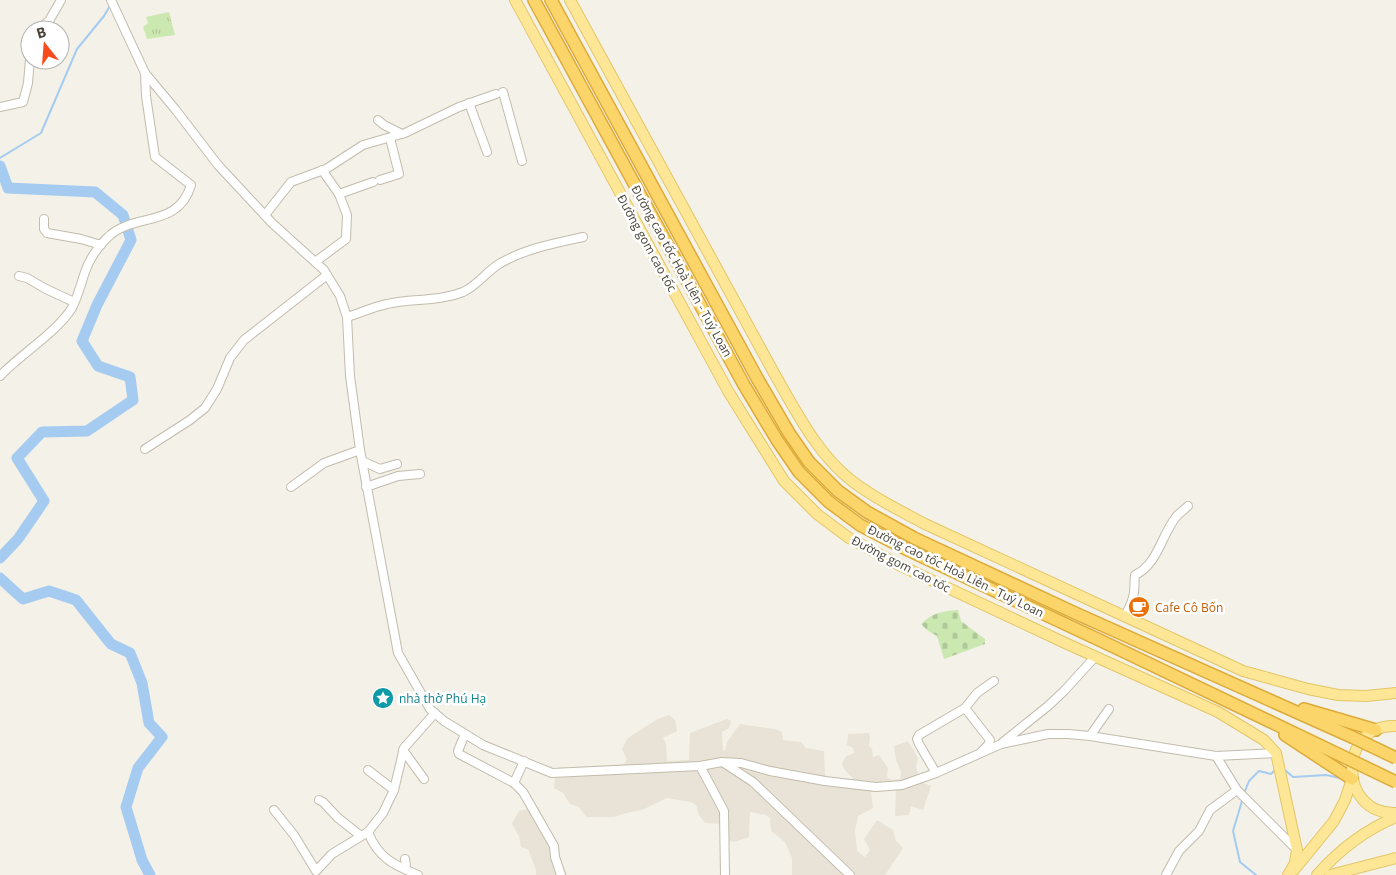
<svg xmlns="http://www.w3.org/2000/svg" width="1396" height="875" font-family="'Open Sans',sans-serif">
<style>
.residential{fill:#e8e3d6}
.grass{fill:url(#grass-tufts)}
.cemetery{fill:url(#cemetery-stones)}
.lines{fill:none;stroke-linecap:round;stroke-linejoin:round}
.stream{stroke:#a5ccf0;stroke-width:2}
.river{stroke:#a5ccf0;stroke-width:11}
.minor-casing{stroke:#c2bcad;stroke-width:10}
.major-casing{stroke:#e3c667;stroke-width:12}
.highway-casing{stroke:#dcab39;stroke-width:14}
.minor{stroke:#fff;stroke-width:8}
.major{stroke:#fde797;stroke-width:10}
.highway{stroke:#fcd56a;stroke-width:11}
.highway-bridge-casing{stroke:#dcab39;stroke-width:14;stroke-linecap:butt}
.highway-bridge{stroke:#fcd56a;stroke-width:11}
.labels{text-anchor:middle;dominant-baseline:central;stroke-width:5;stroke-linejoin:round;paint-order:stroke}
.street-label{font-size:12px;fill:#474237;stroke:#fff}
.food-label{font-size:12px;fill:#c56008;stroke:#fff;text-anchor:start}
.culture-label{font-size:12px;fill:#0d838f;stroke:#fff;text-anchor:start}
</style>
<defs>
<pattern id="grass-tufts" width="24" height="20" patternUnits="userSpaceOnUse" patternTransform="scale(1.25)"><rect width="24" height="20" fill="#cbe8b1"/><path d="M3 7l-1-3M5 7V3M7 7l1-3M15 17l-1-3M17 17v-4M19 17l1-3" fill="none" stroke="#b0c899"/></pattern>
<pattern id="cemetery-stones" width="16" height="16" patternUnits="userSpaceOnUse" patternTransform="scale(1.25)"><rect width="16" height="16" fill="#cbe8b1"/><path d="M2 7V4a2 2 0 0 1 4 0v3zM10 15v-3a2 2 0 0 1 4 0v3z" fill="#b0c899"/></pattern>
</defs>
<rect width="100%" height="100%" fill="#f4f1e8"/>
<g class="residential">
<path d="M 669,715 L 675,720 L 677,731 L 663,738 L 666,744 L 667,761 L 689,760 L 690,733 L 727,719 L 731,721 L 729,728 L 722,732 L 723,750 L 725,751 L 727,742 L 740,724 L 775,729 L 782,732 L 783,740 L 801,742 L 806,748 L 824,751 L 825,775 L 829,778 L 853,779 L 844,769 L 842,763 L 846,756 L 852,754 L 854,752 L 853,748 L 847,745 L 848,734 L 869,733 L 870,738 L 869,746 L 872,749 L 873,757 L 879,755 L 888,768 L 887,777 L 892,780 L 900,779 L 901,772 L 896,760 L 894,746 L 908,741 L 918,758 L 916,767 L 921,782 L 931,786 L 923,810 L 911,806 L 909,815 L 895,816 L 896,789 L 871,792 L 873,808 L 858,816 L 855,831 L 857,851 L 865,857 L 870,850 L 864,839 L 877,820 L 893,830 L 896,841 L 903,848 L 885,875 L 792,875 L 792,858 L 785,842 L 771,831 L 770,818 L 766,815 L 750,812 L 749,837 L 735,842 L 722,839 L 722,824 L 705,823 L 699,815 L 696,805 L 691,802 L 667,798 L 642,810 L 626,813 L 614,817 L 586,817 L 579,807 L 570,804 L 563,793 L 554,788 L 556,768 L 624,764 L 627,760 L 622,749 L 628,738 L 656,720 Z"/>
<path d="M 538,807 L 559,847 L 560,856 L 567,875 L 536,875 L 536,870 L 528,849 L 521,847 L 519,836 L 512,824 L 519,811 Z"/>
</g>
<path class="grass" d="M 169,12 L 175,35 L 147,39 L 143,27 L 148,23 L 146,17 Z"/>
<path class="cemetery" d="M 958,610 L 961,621 L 985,639 L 985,644 L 944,659 L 937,636 L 928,631 L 921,624 C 932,613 943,611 958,610 Z"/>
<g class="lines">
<g class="stream">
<path d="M 0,158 L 41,133 L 77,49 L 104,16 L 111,4"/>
<path d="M 1285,770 L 1293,777 L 1326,775 L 1340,778"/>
<path d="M 1245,791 L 1249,781 L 1259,771 L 1271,774 L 1275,770"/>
<path d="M 1242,801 L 1233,831 L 1240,862 L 1256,875"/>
</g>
<g class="river">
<path d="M 0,166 L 8,188 L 95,192 L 123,215 L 131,240 L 97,305 L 82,341 L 98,366 L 130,377 L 133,400 L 87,431 L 42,432 L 17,458 L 44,501 L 18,539 L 0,558"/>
<path d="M 0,578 L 23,599 L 49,591 L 76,600 L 111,644 L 130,653 L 142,683 L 149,723 L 162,737 L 138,768 L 126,807 L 142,860 L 150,875"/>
</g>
<g class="minor-casing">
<g id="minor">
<path d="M 111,0 L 145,73 L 175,109 L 218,165 L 272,223 L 324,270 L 340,296 L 347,317 L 350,376 L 360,450 L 398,653 L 430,709 L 444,721 L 483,745 L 552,773 L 700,766 L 722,762 L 741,763 L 770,771 L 825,781 L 876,787 L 902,785 L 936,773 L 1001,744 L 1048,734 L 1068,734 L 1090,736 L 1216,756 L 1276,753"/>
<path d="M 37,30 L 49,21 L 61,0"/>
<path d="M 503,92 L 522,161"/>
<path d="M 469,103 L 487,152"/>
<path d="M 0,107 L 23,102 L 28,83 L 30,59"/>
<path d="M 378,120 L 384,125 L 402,134"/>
<path d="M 322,170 L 339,194 L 373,182"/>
<path d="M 380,180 L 399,174 L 390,138"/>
<path d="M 265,215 L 291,182 L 326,169 L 363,145 L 405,133 L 459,107 L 496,94"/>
<path d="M 44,219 L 44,229 L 47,233 L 81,239 L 101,245"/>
<path d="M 315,262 L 346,239 L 347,215 L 339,194"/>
<path d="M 19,276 L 27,278 L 46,289 L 74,302"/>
<path d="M 347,317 C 360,313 373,307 387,304 C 412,298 438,302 463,292 C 477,286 486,272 499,264 C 524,249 555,243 583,237"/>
<path d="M 0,376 C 21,354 56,333 72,308 C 78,296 81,284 85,272 C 89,260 98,246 108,237 C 134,212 178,229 191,185 L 155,157 L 146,96 L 145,73"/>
<path d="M 145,449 L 190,420 L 205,408 L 217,389 L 230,358 L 244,340 L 327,275"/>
<path d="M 362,461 L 380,469 L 397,464"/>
<path d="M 291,487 L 324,463 L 360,450"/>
<path d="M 366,487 L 398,476 L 420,474"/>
<path d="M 1124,617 C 1129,609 1133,601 1134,592 C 1135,587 1134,581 1135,575 C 1158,564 1161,536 1176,517 C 1179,513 1184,510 1188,506"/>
<path d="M 965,708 L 990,740 L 988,745 L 982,751"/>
<path d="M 465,734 L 458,751 L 459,754 L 514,783"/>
<path d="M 1090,736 L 1109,709"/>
<path d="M 1002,743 L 1048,706 L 1064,691 L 1095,657"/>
<path d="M 403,750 L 424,779"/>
<path d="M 524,761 L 514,783 L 523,792 L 554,846 L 555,857 L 561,875"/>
<path d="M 724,763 L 753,782 L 850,875"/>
<path d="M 700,766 L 724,811 L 725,875"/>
<path d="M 368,770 L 394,790"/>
<path d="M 936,773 L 919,744 L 917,739 L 919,735 L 965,708 L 977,693 L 994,681"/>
<path d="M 1237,790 L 1297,850"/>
<path d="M 319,800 L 323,802 L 338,818 L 361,836"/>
<path d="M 274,810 L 294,835 L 316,871 L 332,854 L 368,832 L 383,813 L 394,790 L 404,748 L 435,713"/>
<path d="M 368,832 C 378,858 394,865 418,875"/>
<path d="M 405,869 L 406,866 L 405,859"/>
<path d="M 1166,875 L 1179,851 L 1199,831 L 1210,810 L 1237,790 L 1216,756"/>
</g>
</g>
<g class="major-casing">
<g id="major">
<path d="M 515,0 L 728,391 L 784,481 L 817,514 L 849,538 L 897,564 L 1063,642 L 1218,712 L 1264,740 L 1276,753 L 1297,850 L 1295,863 L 1288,875"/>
<path d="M 570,0 L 774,373 C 796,411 817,454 852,481 C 875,499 901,511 925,524 L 1243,671 L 1308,689 L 1338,695 L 1366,696 L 1396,693"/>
<path d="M 1396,726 C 1338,723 1337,815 1396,813"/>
<path d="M 1294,870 L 1334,821 L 1345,800 L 1352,779"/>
<path d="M 1317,875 C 1339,850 1365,830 1396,817"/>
<path d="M 1330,875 L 1396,858"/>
</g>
</g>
<g class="highway-casing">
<g id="highway">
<path d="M 534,0 L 744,385 L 777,440 L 799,472 L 829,502 L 860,525 L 908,550 L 1112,646 L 1342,756"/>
<path d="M 551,0 L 757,378 L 789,433 L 809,462 L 838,491 L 867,512 L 914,538 L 1075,613 L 1352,737"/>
<path d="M 1304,709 L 1376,730"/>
<path d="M 1285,735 L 1352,779"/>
</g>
</g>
<use href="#minor" class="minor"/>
<use href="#major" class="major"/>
<use href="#highway" class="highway"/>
<g class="highway-bridge-casing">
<g id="highway-bridge">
<path d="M 1352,737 L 1396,758"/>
<path d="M 1342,756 L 1396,782"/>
</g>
</g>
<use href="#highway-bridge" class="highway-bridge"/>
</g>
<defs>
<g id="cafe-disc" transform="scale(1.125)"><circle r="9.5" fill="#e8710a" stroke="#fff"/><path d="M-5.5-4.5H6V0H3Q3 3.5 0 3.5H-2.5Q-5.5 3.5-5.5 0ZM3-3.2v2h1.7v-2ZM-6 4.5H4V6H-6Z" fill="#fff"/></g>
<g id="sight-disc" transform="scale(1.125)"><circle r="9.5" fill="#0f9aa8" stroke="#fff"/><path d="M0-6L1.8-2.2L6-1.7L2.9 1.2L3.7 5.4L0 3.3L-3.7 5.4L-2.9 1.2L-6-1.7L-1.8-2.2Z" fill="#fff"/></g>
</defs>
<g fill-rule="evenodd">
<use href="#cafe-disc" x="1139" y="607"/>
<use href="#sight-disc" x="383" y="698"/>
</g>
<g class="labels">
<g class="street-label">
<text transform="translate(647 243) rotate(61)">Đường gom cao tốc</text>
<text transform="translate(682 271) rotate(61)">Đường cao tốc Hoà Liên - Tuý Loan</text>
<text transform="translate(901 564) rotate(27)">Đường gom cao tốc</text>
<text transform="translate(956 571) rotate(26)">Đường cao tốc Hoà Liên - Tuý Loan</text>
</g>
<g class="food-label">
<text x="1155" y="607">Cafe Cô Bốn</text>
</g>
<g class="culture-label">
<text x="399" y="698">nhà thờ Phú Hạ</text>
</g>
</g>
<g transform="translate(45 45) rotate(343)"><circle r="24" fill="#ffffff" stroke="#b5b3af"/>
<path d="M0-4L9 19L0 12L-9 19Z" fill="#f84b1b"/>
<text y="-8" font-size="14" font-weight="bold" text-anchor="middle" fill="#474237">B</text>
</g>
</svg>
